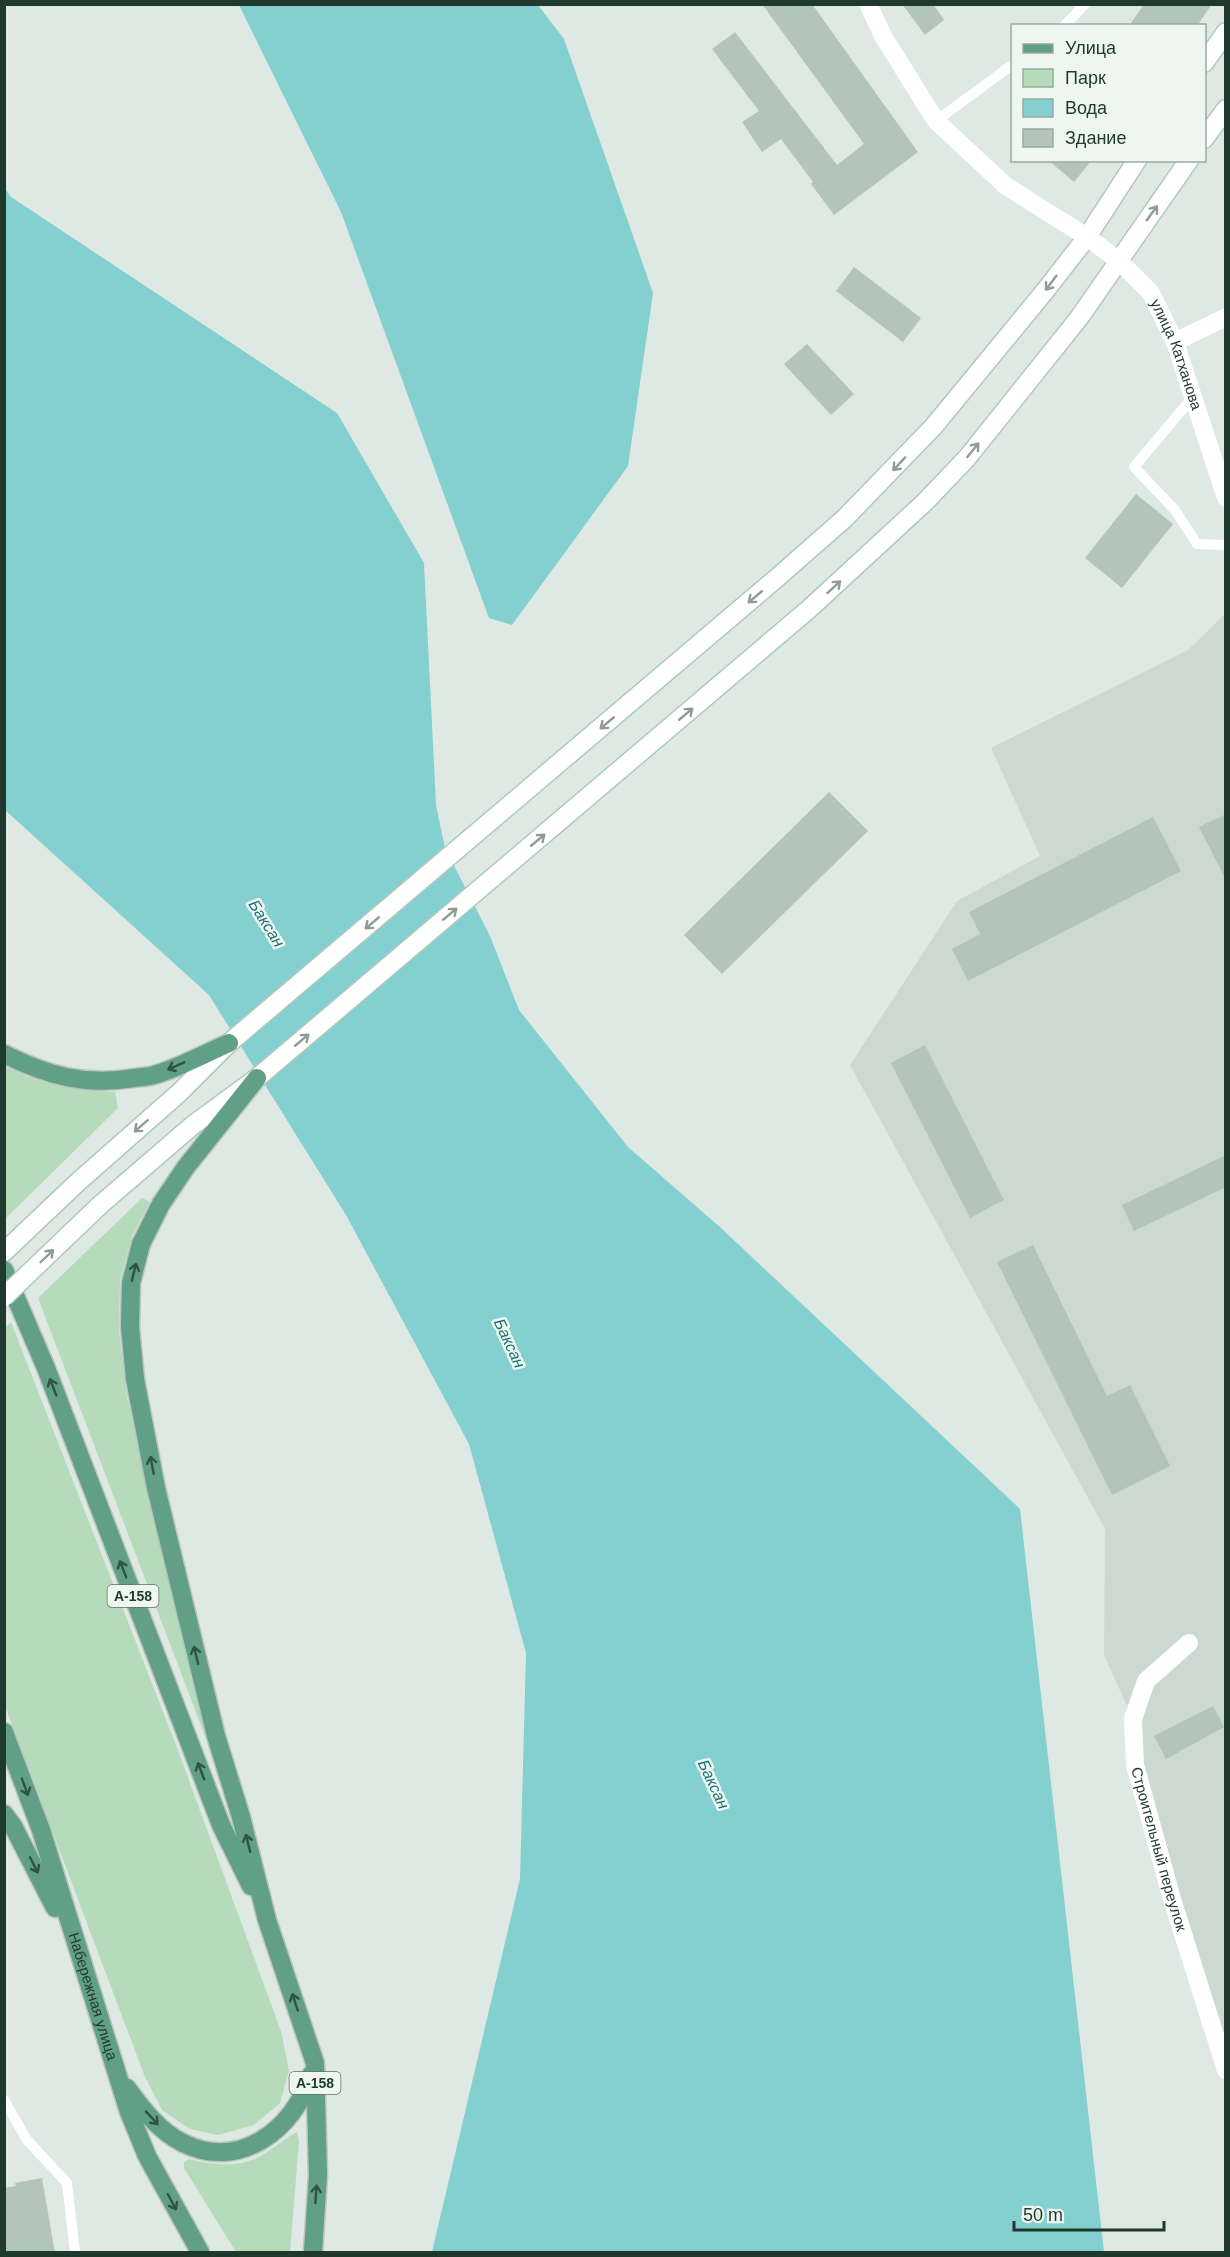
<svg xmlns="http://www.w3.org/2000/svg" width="1230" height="2257" font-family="Helvetica,sans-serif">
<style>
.built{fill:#ccd9d1}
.green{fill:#b6dbbb}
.water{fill:#84cfd0}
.building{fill:#b3c4bb}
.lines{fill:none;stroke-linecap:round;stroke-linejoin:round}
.secondary-casing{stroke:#b1c9bd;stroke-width:21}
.primary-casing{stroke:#bcc4c0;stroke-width:21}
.service{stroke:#fff;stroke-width:10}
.minor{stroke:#fff;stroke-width:18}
.tertiary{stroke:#fff;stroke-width:18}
.secondary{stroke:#fff;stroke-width:18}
.primary{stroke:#619f87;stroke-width:18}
.secondary-bridge-casing{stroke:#b1c9bd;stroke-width:21;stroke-linecap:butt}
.secondary-bridge{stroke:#fff;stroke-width:18}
.oneway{stroke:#8f9c96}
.oneway2{stroke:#305244}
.labels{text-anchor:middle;stroke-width:5;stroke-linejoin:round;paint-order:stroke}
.shield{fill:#eef6f1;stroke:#5d7268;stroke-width:1.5}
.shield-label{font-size:14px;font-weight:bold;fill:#1f392e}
.street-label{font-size:15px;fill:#1f392e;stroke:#eef6f1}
.water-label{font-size:16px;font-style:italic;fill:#1a7174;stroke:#eef6f1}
</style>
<rect width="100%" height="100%" fill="#dde9e2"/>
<path class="built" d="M 1225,614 L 1225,2070 L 1172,1899 L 1133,1719 L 1104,1655 L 1105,1529 L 850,1065 L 957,901 L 1040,856 L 991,748 L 1188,650 Z"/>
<path class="green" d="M 5,1066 C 46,1087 70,1089 115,1092 L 118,1108 L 5,1219 Z
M 142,1198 L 150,1202 L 132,1236 L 120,1281 L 119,1331 L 127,1397 L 200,1705 L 207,1741 L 38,1298 Z
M 11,1322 L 176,1745 L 281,2031 L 289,2071 L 280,2103 L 254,2125 L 218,2135 L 190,2129 L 162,2110 L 145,2077 L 5,1706 L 4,1329 Z
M 297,2132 L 299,2141 L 290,2252 L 236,2252 L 184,2168 L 184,2162 L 189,2159 C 212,2165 235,2168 257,2158 C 271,2151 283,2139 297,2132 Z"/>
<path class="water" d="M 239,5 L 538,5 L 564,39 L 653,293 L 628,466 L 512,625 L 489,618 L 341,212 Z
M 4,187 L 11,197 L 337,413 L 424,563 L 436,805 L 445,848 L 490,936 L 519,1010 L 628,1147 L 721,1228 L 1020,1509 L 1104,2252 L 432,2252 L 520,1879 L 526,1653 L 469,1444 L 346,1215 L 209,995 L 5,810 Z"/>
<path class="building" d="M 762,4 L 812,4 L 918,152 L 834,215 L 811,184 L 813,182 L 781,139 L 762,152 L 742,122 L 759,111 L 712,49 L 735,32 L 837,165 L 864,144 Z
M 902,4 L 933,4 L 944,20 L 925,35 Z
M 1144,4 L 1212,4 L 1197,26 L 1129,26 Z
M 1048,160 L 1092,160 L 1074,182 Z
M 854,267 L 921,318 L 903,342 L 836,291 Z
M 807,344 L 854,394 L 831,415 L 784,364 Z
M 1136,494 L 1173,524 L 1122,588 L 1085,558 Z
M 829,792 L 868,831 L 722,974 L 684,935 Z
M 1226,814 L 1226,880 L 1199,827 Z
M 1153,817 L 1181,871 L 968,981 L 952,949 L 980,934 L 969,912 Z
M 925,1045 L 1004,1200 L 970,1218 L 891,1063 Z
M 1226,1155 L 1226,1187 L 1134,1231 L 1122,1205 Z
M 1033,1245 L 1107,1396 L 1130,1385 L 1170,1466 L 1112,1495 L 997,1262 Z
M 1213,1706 L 1224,1727 L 1166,1759 L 1154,1736 Z
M 42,2178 L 55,2253 L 4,2253 L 4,2188 L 16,2186 L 15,2183 Z"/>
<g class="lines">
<g class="secondary-casing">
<path id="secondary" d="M 1204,63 L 1226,32
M 1204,139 L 1226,109
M 99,1206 L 193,1125 L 257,1078 L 809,609 L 925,502 L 967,458 L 1079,318 L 1189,160
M 4,1252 L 79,1181 L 179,1093 L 229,1043 L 778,577 L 845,518 L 934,426 L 1045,291 L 1087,237 L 1137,160"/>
</g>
<g class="primary-casing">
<g id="primary">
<path d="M 4,1054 C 48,1076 85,1086 134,1078 C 141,1077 150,1077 157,1074 C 181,1067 206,1053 229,1043"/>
<path d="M 257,1078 L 186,1167 L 161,1204 L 141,1244 L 131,1283 L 130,1327 L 135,1379 L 156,1488 L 216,1736 L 241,1817 L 267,1920 L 315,2063 L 318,2175 L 313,2252"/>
<path d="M 4,1270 L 46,1368 L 221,1825 L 251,1886"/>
<path id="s3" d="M 4,1732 L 41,1830 L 129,2112 L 147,2156 L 200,2252"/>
<path d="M 4,1814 L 13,1826 L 55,1908"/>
<path d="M 127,2088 C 142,2109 159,2131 183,2143 C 239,2171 294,2130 311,2075"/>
</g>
</g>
<path class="service" d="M 1064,26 L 1085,4
M 936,121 L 1012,65
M 1193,397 L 1134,467 L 1175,510 L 1197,544 L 1226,545
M 4,2100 L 27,2140 L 67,2183 L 75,2252"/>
<g class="minor">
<path d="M 868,4 L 883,36 L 936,121 L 1006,186 L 1087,237"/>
<path d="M 1175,342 L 1226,317"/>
<path id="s1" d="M 1189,1643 L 1146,1681 L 1133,1719 L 1135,1765 L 1172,1899 L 1226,2070"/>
</g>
<path class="tertiary" id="s2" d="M 1087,237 L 1118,260 L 1151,293 L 1175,342 L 1226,498"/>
<use href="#secondary" class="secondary"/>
<use href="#primary" class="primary"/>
<g class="secondary-bridge-casing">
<path id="secondary-bridge" d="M 4,1297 L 99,1206"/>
</g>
<use href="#secondary-bridge" class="secondary-bridge"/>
</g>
<defs><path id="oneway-shaft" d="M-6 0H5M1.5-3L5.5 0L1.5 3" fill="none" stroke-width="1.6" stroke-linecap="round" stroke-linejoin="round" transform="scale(1.5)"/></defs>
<g class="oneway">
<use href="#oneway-shaft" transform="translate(1152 213) rotate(-54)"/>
<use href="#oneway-shaft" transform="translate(1051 283) rotate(127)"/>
<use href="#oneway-shaft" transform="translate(973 450) rotate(-51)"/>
<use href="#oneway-shaft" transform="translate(899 464) rotate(133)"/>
<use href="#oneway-shaft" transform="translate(834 587) rotate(-42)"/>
<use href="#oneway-shaft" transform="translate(755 597) rotate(140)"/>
<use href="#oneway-shaft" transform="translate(686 714) rotate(-40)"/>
<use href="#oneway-shaft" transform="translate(607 723) rotate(140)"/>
<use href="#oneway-shaft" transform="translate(538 840) rotate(-40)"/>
<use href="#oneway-shaft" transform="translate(450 914) rotate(-40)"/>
<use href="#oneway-shaft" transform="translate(372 923) rotate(140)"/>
<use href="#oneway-shaft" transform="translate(302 1040) rotate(-40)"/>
<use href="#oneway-shaft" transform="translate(141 1126) rotate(139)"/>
<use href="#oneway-shaft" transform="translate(47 1256) rotate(-44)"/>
</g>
<g class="oneway2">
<use href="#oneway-shaft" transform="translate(176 1066) rotate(156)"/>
<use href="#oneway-shaft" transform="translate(134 1272) rotate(-76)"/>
<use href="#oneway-shaft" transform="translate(53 1387) rotate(-111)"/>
<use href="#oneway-shaft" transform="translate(152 1465) rotate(-101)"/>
<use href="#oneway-shaft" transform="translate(123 1569) rotate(-111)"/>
<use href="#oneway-shaft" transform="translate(196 1655) rotate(-104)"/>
<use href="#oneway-shaft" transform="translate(201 1771) rotate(-111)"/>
<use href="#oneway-shaft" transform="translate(25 1787) rotate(70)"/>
<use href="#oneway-shaft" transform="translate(248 1843) rotate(-104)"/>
<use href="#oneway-shaft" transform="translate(34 1865) rotate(63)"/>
<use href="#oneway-shaft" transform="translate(295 2002) rotate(-108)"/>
<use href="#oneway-shaft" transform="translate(152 2118) rotate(47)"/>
<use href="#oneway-shaft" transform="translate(316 2194) rotate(-86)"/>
<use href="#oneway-shaft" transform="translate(172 2202) rotate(62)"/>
</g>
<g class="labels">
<g class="shield">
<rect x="107.5" y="1585" width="51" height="22" rx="4.5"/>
<rect x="289.5" y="2072" width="51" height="22" rx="4.5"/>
</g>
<g class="shield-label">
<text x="133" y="1601">А-158</text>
<text x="315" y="2088">А-158</text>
</g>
<g class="street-label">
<text dy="5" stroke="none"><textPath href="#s2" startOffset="152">улица Катханова</textPath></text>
<text dy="5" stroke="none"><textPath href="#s1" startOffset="231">Строительный переулок</textPath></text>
<text dy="5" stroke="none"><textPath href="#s3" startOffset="279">Набережная улица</textPath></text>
</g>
<g class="water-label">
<text transform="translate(267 923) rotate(58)" y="6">Баксан</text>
<text transform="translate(510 1343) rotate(65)" y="6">Баксан</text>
<text transform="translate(714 1784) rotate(65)" y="6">Баксан</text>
</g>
</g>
<rect width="1230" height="2257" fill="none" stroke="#1f392e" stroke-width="12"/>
<rect x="1011" y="24" width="195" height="138" fill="#eef6f1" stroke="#9baaa3" stroke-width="1.5"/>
<rect x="1023" y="44" width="30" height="9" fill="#619f87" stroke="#9baaa3" stroke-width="1.5"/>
<text x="1065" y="54" font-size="18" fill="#1f392e">Улица</text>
<rect x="1023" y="69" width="30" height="18" fill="#b6dbbb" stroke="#9baaa3" stroke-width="1.5"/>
<text x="1065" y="84" font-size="18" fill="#1f392e">Парк</text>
<rect x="1023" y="99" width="30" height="18" fill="#84cfd0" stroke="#9baaa3" stroke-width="1.5"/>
<text x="1065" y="114" font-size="18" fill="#1f392e">Вода</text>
<rect x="1023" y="129" width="30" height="18" fill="#b3c4bb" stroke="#9baaa3" stroke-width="1.5"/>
<text x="1065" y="144" font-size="18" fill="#1f392e">Здание</text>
<path d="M1014 2221v9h150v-9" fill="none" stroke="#1f392e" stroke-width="3"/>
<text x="1023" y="2221" font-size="18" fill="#1f392e" stroke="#eef6f1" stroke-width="4.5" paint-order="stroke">50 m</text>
</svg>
